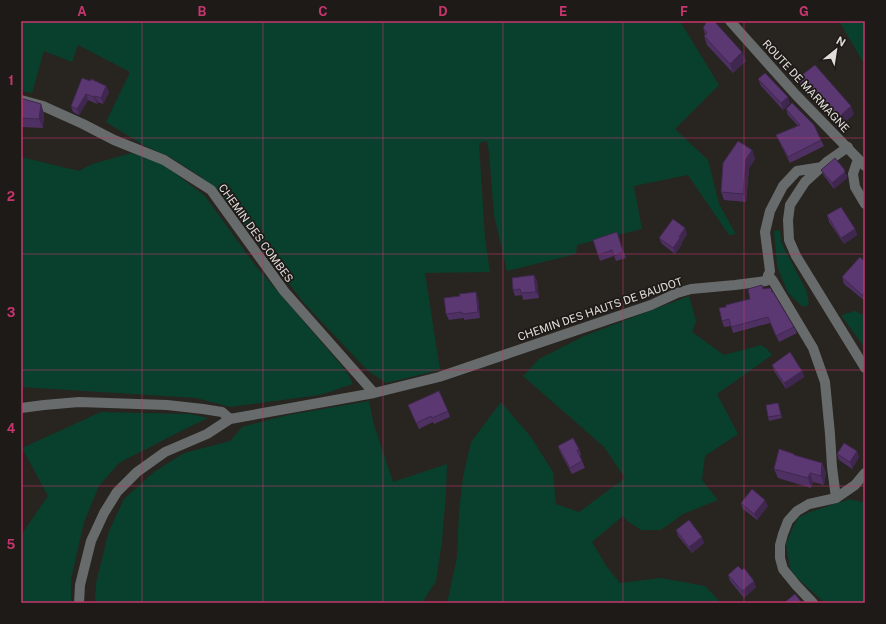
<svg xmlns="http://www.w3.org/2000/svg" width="886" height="624" font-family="'Public Sans',sans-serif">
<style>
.green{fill:#09402d}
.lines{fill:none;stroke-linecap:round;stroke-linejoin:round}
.minor{stroke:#676b6b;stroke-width:10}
.wall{fill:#4f3063}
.shaded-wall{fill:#402750}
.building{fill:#5c3873;stroke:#402750}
.grid{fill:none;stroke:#c6366e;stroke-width:1;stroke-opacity:0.55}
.labels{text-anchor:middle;stroke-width:3.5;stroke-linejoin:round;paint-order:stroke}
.street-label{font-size:11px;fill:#e0dddb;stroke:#1e1a17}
.neatline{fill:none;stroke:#c6366e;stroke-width:1.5}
.grid-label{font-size:13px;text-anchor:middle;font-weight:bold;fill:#c6366e}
</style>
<rect width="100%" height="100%" fill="#282420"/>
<path class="green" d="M 21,21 L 680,21 L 719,85 L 675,129 L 708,160 L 719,204 L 736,234 L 729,235 L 688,175 L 634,186 L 642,229 L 577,245 L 576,254 L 507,271 L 494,215 L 489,152 L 487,141 L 479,143 L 485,238 L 490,272 L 425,273 L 440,370 L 386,383 L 367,370 L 304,303 L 219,192 L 200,176 L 170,157 L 143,145 L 106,122 L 130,72 L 78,45 L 72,62 L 44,51 L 32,93 L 21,91 Z
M 839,21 L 865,21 L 865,65 Z
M 132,153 L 164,165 L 205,196 L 255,265 L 347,372 L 353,384 L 320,395 L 230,407 L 196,398 L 21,387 L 21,157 L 79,171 L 92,164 Z
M 780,230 L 781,242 L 807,292 L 809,305 L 803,307 L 788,293 L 777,266 L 774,231 Z
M 689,296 L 696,321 L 692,332 L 724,355 L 761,345 L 767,349 L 772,355 L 717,394 L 738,434 L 705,456 L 702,480 L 718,500 L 683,514 L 661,530 L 641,530 L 627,521 L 623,516 L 592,542 L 607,567 L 620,583 L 661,578 L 705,586 L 721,603 L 447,603 L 457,557 L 459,512 L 463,477 L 471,442 L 501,402 L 531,437 L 553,472 L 556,504 L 579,512 L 625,478 L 604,447 L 523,376 L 539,359 L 584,336 Z
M 855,311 L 865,316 L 865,348 L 841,315 Z
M 369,401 L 374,425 L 393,482 L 447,464 L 446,492 L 442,542 L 436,581 L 425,598 L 423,603 L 95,603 L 96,583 L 109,531 L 124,499 L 154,472 L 184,453 L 230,441 L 242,427 L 288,415 Z
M 101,412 L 190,414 L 208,418 L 183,430 L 119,463 L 99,486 L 84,522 L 71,579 L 71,603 L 21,603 L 21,535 L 48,496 L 22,448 Z
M 850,499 L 865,503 L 865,603 L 825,603 L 796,577 L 790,568 L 786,544 L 793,527 L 798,518 L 810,512 Z"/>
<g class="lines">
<path class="minor" d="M 730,21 L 796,95 L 865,166
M 21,100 L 43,106 L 83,124 L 114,140 L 164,160 L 211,190 L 284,291 L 374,393
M 848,147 L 828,161 L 805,182 L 790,205 L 788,220 L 789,240 L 796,256 L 865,368
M 858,159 L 853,174 L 855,187 L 865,204
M 768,275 L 773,281 L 813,348 L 825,382 L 830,434 L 832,467 L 836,498
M 21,408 L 44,405 L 79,402 L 167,405 L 203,409 L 222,412 L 230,419
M 79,603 L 80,585 L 91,541 L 104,513 L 117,492 L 137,472 L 165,452 L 207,434 L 230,419 L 374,393 L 439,377 L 651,305 L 677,293 L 691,289 L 735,285 L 766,281 L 770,271 L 765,232 L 770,211 L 783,186 L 797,171 L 822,167
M 813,603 L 796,585 L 783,569 L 780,558 L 780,545 L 783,534 L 788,521 L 797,511 L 809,504 L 836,498 L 855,485 L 865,473"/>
</g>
<path class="wall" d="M 703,28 L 742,52 L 746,61 L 733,73 L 707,45 L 704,36 L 705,34 Z
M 798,78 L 854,114 L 841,126 L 815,99 L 813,100 L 801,87 Z
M 758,79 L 790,103 L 783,110 L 761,86 Z
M 90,81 L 106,86 L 109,92 L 103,104 L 98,102 L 97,104 L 88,100 L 79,115 L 73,112 L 71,106 Z
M 21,99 L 41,104 L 44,114 L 43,128 L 21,127 Z
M 786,109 L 821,140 L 824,146 L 790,163 L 776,135 L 798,126 L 788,115 Z
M 752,150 L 755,159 L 749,168 L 746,202 L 724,200 L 721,192 Z
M 821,170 L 847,175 L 847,178 L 834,189 L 824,176 Z
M 827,215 L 855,229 L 857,235 L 844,244 L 829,222 Z
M 687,234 L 682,242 L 682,244 L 675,254 L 662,244 L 659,238 Z
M 619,238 L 626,258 L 616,261 L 614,256 L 600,261 L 593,240 Z
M 860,257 L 865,301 L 844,284 L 842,277 Z
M 534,275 L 537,281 L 539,298 L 523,300 L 522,295 L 515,296 L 513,290 Z
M 763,289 L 772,292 L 794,327 L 797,333 L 779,342 L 770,323 L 733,333 L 731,326 L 724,327 L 722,321 L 726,307 L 750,299 Z
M 478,298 L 480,318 L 464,320 L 464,318 L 449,320 L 446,314 Z
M 772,365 L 802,371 L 804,377 L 786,389 L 774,371 Z
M 778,403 L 782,418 L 769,421 L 768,417 Z
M 408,405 L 448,411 L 450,417 L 434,424 L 433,422 L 419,429 Z
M 558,446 L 579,449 L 581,455 L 580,456 L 585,468 L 572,474 L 560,452 Z
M 857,451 L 859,457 L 852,469 L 839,460 L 837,454 Z
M 795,455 L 822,463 L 826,473 L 824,485 L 813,482 L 811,488 L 778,478 L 774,469 Z
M 741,503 L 768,506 L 757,520 L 743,509 Z
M 676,530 L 704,543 L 692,553 L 678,536 Z
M 742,570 L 756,587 L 744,598 L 730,581 L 728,575 Z"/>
<path class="shaded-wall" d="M 742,52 L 746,61 L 733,73 L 730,64 Z
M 106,86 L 109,92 L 103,104 L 101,98 Z
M 86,94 L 88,100 L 79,115 L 77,109 Z
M 95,96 L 98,102 L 97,104 L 94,97 Z
M 788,97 L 790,103 L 783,110 L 781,103 Z
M 41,104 L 44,114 L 43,128 L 39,119 Z
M 851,106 L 854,114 L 841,126 L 838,118 Z
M 752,150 L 755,159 L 749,168 L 746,202 L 743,194 L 746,159 Z
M 844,169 L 847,178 L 834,189 L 832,183 Z
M 685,228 L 687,234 L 682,242 L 682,244 L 675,254 L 673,248 L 679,237 Z
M 855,229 L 857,235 L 844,244 L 841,238 Z
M 534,275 L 537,281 L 539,298 L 536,292 Z
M 476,292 L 478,298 L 480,318 L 478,312 Z
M 865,292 L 865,301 L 862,295 Z
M 802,371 L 804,377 L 786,389 L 784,383 Z
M 857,451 L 859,457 L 852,469 L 850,462 Z
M 822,463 L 826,473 L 824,485 L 821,476 Z
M 810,473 L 813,482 L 811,488 L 808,478 Z
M 765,500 L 768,506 L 757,520 L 754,514 Z
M 702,537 L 704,543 L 692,553 L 689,547 Z
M 754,581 L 756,587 L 744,598 L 742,591 Z"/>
<path class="building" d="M 707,21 L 714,21 L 742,52 L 730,64 L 704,36 L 707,33 L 703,28 Z
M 815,65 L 851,106 L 838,118 L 812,90 L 810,91 L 798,78 Z
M 765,73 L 788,97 L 781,103 L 758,79 Z
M 82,78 L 90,81 L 91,79 L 106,86 L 101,98 L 95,96 L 94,97 L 86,94 L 77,109 L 71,106 Z
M 21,99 L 24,99 L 41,104 L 39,119 L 21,118 Z
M 792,103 L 814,125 L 821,140 L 788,157 L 776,135 L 800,125 L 786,109 Z
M 738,141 L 752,150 L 746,159 L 743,194 L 721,192 L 723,163 Z
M 835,158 L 844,169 L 845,172 L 832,183 L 821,170 Z
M 841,207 L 855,229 L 841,238 L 827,215 Z
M 673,219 L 685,228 L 679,237 L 680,238 L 673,248 L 659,238 Z
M 617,232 L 623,252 L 614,256 L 612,250 L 598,255 L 593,240 Z
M 860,257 L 865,262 L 865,292 L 862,295 L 842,277 Z
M 534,275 L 536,292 L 521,293 L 520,289 L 513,290 L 512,278 Z
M 762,285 L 763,289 L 771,288 L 772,292 L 773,292 L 794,327 L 776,336 L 768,317 L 731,327 L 729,319 L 722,321 L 719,308 L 726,307 L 726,305 L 750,299 L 748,289 Z
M 476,292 L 478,312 L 462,314 L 462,312 L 446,314 L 444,298 L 460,296 L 459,294 Z
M 790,352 L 802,371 L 784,383 L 772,365 Z
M 439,391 L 448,411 L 432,418 L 431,416 L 416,423 L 408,405 Z
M 778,403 L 781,415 L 768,417 L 766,405 Z
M 573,438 L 579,449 L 577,450 L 582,461 L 570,468 L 558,446 Z
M 844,443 L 857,451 L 850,462 L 837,454 Z
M 779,449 L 794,454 L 794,455 L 822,463 L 821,476 L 810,473 L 808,478 L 774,469 Z
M 752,489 L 765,500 L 754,514 L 741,503 Z
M 689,520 L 702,537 L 689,547 L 676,530 Z
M 738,566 L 742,570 L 744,568 L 754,581 L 742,591 L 728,575 Z
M 795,594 L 802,603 L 786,603 L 785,602 Z"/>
<path class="grid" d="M 142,21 L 142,603M 263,21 L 263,603M 383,21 L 383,603M 503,21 L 503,603M 623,21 L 623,603M 744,21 L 744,603M 21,138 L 865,138M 21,254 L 865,254M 21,370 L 865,370M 21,486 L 865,486"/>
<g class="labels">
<g class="street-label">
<text transform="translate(806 86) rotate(47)" y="4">ROUTE DE MARMAGNE</text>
<text transform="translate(256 233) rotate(54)" y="4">CHEMIN DES COMBES</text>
<text transform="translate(600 309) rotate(-19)" y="4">CHEMIN DES HAUTS DE BAUDOT</text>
</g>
</g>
<rect width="886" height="624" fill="none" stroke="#1e1a17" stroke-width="44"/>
<g transform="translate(836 50) rotate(30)" stroke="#1e1a17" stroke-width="3" paint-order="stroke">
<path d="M0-3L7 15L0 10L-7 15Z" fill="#e0dddb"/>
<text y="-6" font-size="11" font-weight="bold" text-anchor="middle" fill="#e0dddb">N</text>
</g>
<rect x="22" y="22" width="842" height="580" class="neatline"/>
<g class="grid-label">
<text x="82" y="16">A</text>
<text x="202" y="16">B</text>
<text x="323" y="16">C</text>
<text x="443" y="16">D</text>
<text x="563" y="16">E</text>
<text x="684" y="16">F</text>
<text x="804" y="16">G</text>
<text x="11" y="85">1</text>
<text x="11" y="201">2</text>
<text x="11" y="317">3</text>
<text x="11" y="433">4</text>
<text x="11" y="549">5</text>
</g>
</svg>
